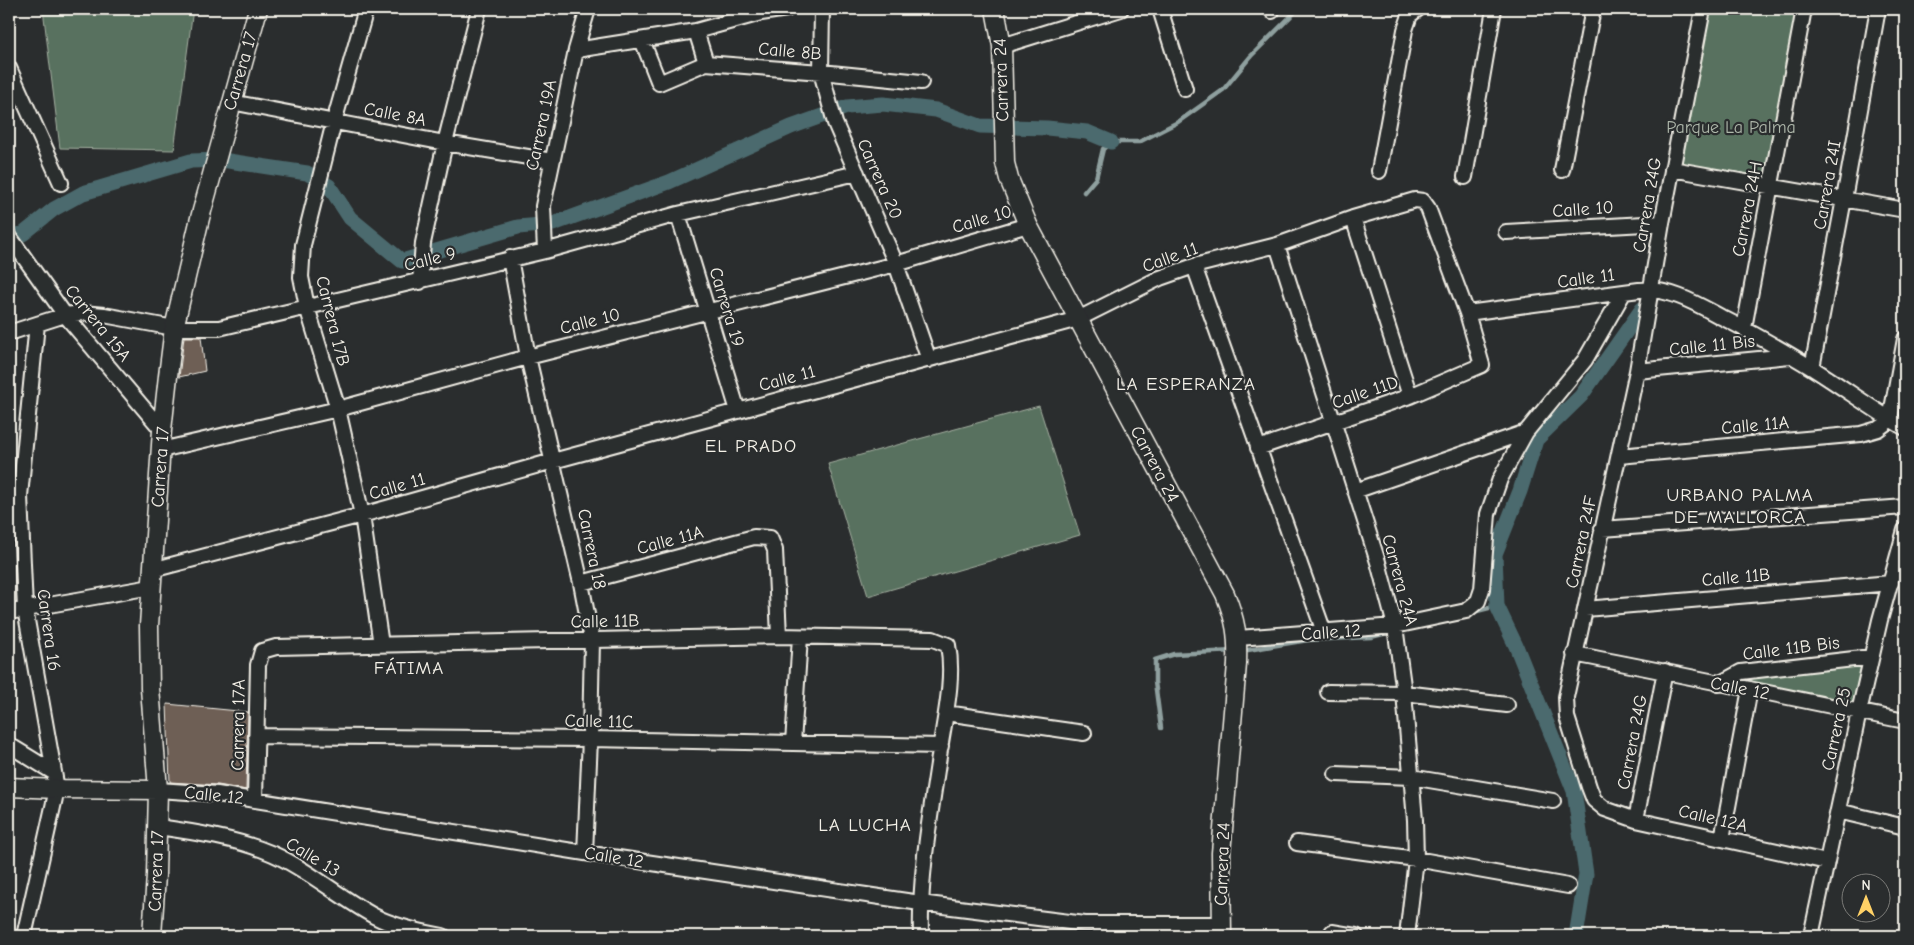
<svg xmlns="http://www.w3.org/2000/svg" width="1914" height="945" font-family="'Comic Neue',sans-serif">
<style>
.green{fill:#58715e;stroke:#a6b1a3}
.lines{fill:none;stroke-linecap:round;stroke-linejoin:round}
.stream{stroke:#8fa09f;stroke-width:4.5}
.canal{stroke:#4c6a6e;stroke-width:15}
.building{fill:#6e5e55;stroke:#f4f1e8}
.minor-casing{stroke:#f4f1e8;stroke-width:18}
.tertiary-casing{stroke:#f4f1e8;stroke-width:21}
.minor{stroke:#2a2d2e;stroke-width:14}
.tertiary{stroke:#2a2d2e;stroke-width:18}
.labels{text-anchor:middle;stroke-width:4.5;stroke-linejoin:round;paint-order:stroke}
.street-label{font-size:18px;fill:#f4f1e8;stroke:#2a2d2e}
.park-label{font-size:18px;fill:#aeb7aa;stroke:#2a2d2e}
.neighbourhood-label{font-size:19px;letter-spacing:1px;fill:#f4f1e8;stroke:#2a2d2e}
</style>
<rect width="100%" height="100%" fill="#2a2d2e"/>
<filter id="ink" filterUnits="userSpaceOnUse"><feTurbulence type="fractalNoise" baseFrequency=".02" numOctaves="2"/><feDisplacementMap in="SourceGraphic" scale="10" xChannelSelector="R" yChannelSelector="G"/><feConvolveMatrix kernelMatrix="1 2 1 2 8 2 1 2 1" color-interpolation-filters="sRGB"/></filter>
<g filter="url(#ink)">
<path class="green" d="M 43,9 L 193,9 L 174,150 L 60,148 Z
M 1703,9 L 1804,9 L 1771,187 L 1672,169 Z
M 1039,406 L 1080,535 L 868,596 L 828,464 Z
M 1871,657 L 1859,712 L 1719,684 L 1741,672 Z"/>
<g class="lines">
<path class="stream" d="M 1084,192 L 1096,178 L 1103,149 L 1111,142 L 1139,142 L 1178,122 L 1223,90 L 1251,56 L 1298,9
M 1473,612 L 1497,606
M 1242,651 L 1308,640 L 1371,637 L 1387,633
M 1161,728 L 1155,682 L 1155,660 L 1174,654 L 1234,651"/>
<path class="canal" d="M 9,236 L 23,234 L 54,209 L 83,193 L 191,161 L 222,160 L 307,173 L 329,186 L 350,218 L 402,261 L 518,227 L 553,224 L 669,182 L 791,127 L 847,107 L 883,104 L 936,110 L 980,126 L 1047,128 L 1087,132 L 1111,142
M 1576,936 L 1586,874 L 1574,791 L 1516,646 L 1497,606 L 1495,554 L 1520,491 L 1536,440 L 1581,396 L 1642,309"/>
</g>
<path class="building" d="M 184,337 L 201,337 L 205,371 L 179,377 Z
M 167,704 L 248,712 L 246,790 L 218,785 L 170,782 Z"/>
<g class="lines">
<g class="minor-casing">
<path id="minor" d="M 366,9 L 334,122 L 303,245 L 301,277 L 307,307 L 338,409 L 362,515 L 381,645
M 822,9 L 821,72 L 835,123 L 896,264 L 929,360
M 1160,9 L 1185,89
M 1271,9 L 1272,11
M 1703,9 L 1662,223 L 1637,371 L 1566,697 L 1567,717 L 1589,787 L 1594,800 L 1605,809 L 1636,820 L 1827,862
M 696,31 L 706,63
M 642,40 L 659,83 L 706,63 L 821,72 L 921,82
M 1002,46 L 1121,9
M 576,50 L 696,31 L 761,13 L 787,9
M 9,68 L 61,183
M 231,102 L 445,143 L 552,161
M 1672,169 L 1905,210
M 1562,170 L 1593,9
M 1379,171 L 1405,30 L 1410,15 L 1418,9
M 1465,177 L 1494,9
M 678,214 L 738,411
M 1353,218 L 1410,396
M 1506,232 L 1662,223
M 9,236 L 65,315 L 162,430
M 1277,245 L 1378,562 L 1395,626 L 1404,693 L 1415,820 L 1416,859 L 1407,936
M 545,251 L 543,206 L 576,50 L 588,9
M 510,258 L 528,357 L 581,583 L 592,640 L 590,739 L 585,853
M 1194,266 L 1324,632
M 420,282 L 423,243 L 445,143 L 479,9
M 1467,313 L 1639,290 C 1670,288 1695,303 1721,317 C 1752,332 1782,350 1812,368 C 1843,387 1873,410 1905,428
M 1744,328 L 1804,9
M 9,333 L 65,315 L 83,313 L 104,315 L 174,328 L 219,328 L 545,251 L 678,214 L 857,173
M 1812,368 L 1844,199 L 1878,9
M 1637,371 L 1790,356
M 161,450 L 338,409 L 528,357 L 896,264 L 1028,225
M 1619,456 L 1861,434 L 1878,429 L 1890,420 L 1905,339
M 1355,491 L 1526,432
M 1602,529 L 1905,507
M 152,570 L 362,515 L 553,461 L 1078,319 L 1160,278 L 1194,266 L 1277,245 L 1353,218 L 1415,200 L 1423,201 L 1428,208 L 1467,313 L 1482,365 L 1410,396 L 1258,448
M 581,583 L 754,537 L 770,538 L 775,550 L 779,636
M 1585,609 L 1891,583
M 9,612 L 151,587
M 1238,638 L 1395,626 L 1466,611 L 1478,601 L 1482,589 L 1488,514 L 1500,479 L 1526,432 L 1585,360 L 1624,292
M 1574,654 C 1685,675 1795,699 1905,721
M 1719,684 L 1741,672 L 1871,657
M 1328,692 L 1404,693 L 1507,705
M 946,713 L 1084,733
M 256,736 L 590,739 L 941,746
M 793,743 L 800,637
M 9,745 L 53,772
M 1336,774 L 1411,777 L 1553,801
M 158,790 L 217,794 L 585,853 L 920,903 L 1085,924 L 1220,924
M 255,800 L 258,665 L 262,651 L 276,647 L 779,636 L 933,639 L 948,645 C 954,676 946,712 941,743 C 932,807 919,872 921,936
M 1838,811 L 1905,827
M 1636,820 L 1665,671
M 158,827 C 194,832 239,839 273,854 C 309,870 339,897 374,916 C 395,927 420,932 443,936
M 1722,839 L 1750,689
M 1297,843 L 1416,859 L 1568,886
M 1332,932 L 1356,936
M 24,936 L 57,789 L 25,609 L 20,496 L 37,324
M 1811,936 L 1859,712 L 1880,620 L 1905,530"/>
</g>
<g class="tertiary-casing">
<path id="tertiary" d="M 995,9 L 1002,46 L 1005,163 L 1009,179 L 1028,225 L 1225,594 C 1236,621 1238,635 1237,664 L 1221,853 L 1222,936
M 9,787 L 57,789 L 158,790
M 152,936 L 156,875 L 158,790 L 150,688 L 149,626 L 162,430 L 168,376 L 174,328 L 200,218 L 258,9"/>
</g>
<use href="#minor" class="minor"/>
<use href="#tertiary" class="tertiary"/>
</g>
</g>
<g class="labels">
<g class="street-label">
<text transform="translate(790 51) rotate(5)" y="6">Calle 8B</text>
<text transform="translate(240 71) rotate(-74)" y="6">Carrera 17</text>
<text transform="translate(1001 80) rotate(-92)" y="6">Carrera 24</text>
<text transform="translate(395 114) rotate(11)" y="6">Calle 8A</text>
<text transform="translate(541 125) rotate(-78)" y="6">Carrera 19A</text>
<text transform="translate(880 179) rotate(66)" y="6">Carrera 20</text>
<text transform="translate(1827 185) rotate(-80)" y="6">Carrera 24I</text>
<text transform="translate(1647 205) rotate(-80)" y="6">Carrera 24G</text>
<text transform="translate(1583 209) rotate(-4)" y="6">Calle 10</text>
<text transform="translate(1747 209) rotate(-79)" y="6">Carrera 24H</text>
<text transform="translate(982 219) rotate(-16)" y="6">Calle 10</text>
<text transform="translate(1170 257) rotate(-20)" y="6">Calle 11</text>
<text transform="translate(430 259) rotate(-14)" y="6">Calle 9</text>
<text transform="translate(1586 278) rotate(-8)" y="6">Calle 11</text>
<text transform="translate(727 307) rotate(73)" y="6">Carrera 19</text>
<text transform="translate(333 321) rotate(76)" y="6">Carrera 17B</text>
<text transform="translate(590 321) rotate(-14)" y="6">Calle 10</text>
<text transform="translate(98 323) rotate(51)" y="6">Carrera 15A</text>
<text transform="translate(1712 345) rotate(-6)" y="6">Calle 11 Bis</text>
<text transform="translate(787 378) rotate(-15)" y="6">Calle 11</text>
<text transform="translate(1365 392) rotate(-19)" y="6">Calle 11D</text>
<text transform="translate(1755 425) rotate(-5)" y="6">Calle 11A</text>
<text transform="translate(1155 464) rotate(62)" y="6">Carrera 24</text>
<text transform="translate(160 467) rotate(-86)" y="6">Carrera 17</text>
<text transform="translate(397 486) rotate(-16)" y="6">Calle 11</text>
<text transform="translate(670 540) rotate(-15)" y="6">Calle 11A</text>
<text transform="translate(1581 542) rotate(-78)" y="6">Carrera 24F</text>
<text transform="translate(592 549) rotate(78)" y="6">Carrera 18</text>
<text transform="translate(1736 577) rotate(-5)" y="6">Calle 11B</text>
<text transform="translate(1400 580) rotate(75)" y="6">Carrera 24A</text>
<text transform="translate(605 621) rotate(-1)" y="6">Calle 11B</text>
<text transform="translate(49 630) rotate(82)" y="6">Carrera 16</text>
<text transform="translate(1331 632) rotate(-4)" y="6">Calle 12</text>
<text transform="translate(1791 648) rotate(-7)" y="6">Calle 11B Bis</text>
<text transform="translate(1740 688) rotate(11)" y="6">Calle 12</text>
<text transform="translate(599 721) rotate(1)" y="6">Calle 11C</text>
<text transform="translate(238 725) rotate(-89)" y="6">Carrera 17A</text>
<text transform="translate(1836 729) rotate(-78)" y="6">Carrera 25</text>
<text transform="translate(1632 742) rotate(-79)" y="6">Carrera 24G</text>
<text transform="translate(214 795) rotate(6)" y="6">Calle 12</text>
<text transform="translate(1713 818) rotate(13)" y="6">Calle 12A</text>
<text transform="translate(313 857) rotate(31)" y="6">Calle 13</text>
<text transform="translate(614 857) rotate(9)" y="6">Calle 12</text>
<text transform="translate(1222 864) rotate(-88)" y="6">Carrera 24</text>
<text transform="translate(156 871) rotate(-88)" y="6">Carrera 17</text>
</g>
<g class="park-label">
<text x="1731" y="133">Parque La Palma</text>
</g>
<g class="neighbourhood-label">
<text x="1186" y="390">LA ESPERANZA</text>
<text x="751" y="452">EL PRADO</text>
<text x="1740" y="501">URBANO PALMA<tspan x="1740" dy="22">DE MALLORCA</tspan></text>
<text x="409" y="674">FÁTIMA</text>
<text x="865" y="831">LA LUCHA</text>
</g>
</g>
<rect width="1914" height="945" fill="none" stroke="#2a2d2e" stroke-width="30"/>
<rect x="15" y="15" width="1884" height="915" fill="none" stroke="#f4f1e8" stroke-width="2" filter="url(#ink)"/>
<g transform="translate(1866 898)"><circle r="24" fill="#2a2d2e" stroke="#7b7b78"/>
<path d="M0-4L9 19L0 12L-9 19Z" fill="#ffd166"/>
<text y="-8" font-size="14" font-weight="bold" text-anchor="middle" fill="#f4f1e8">N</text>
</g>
</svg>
